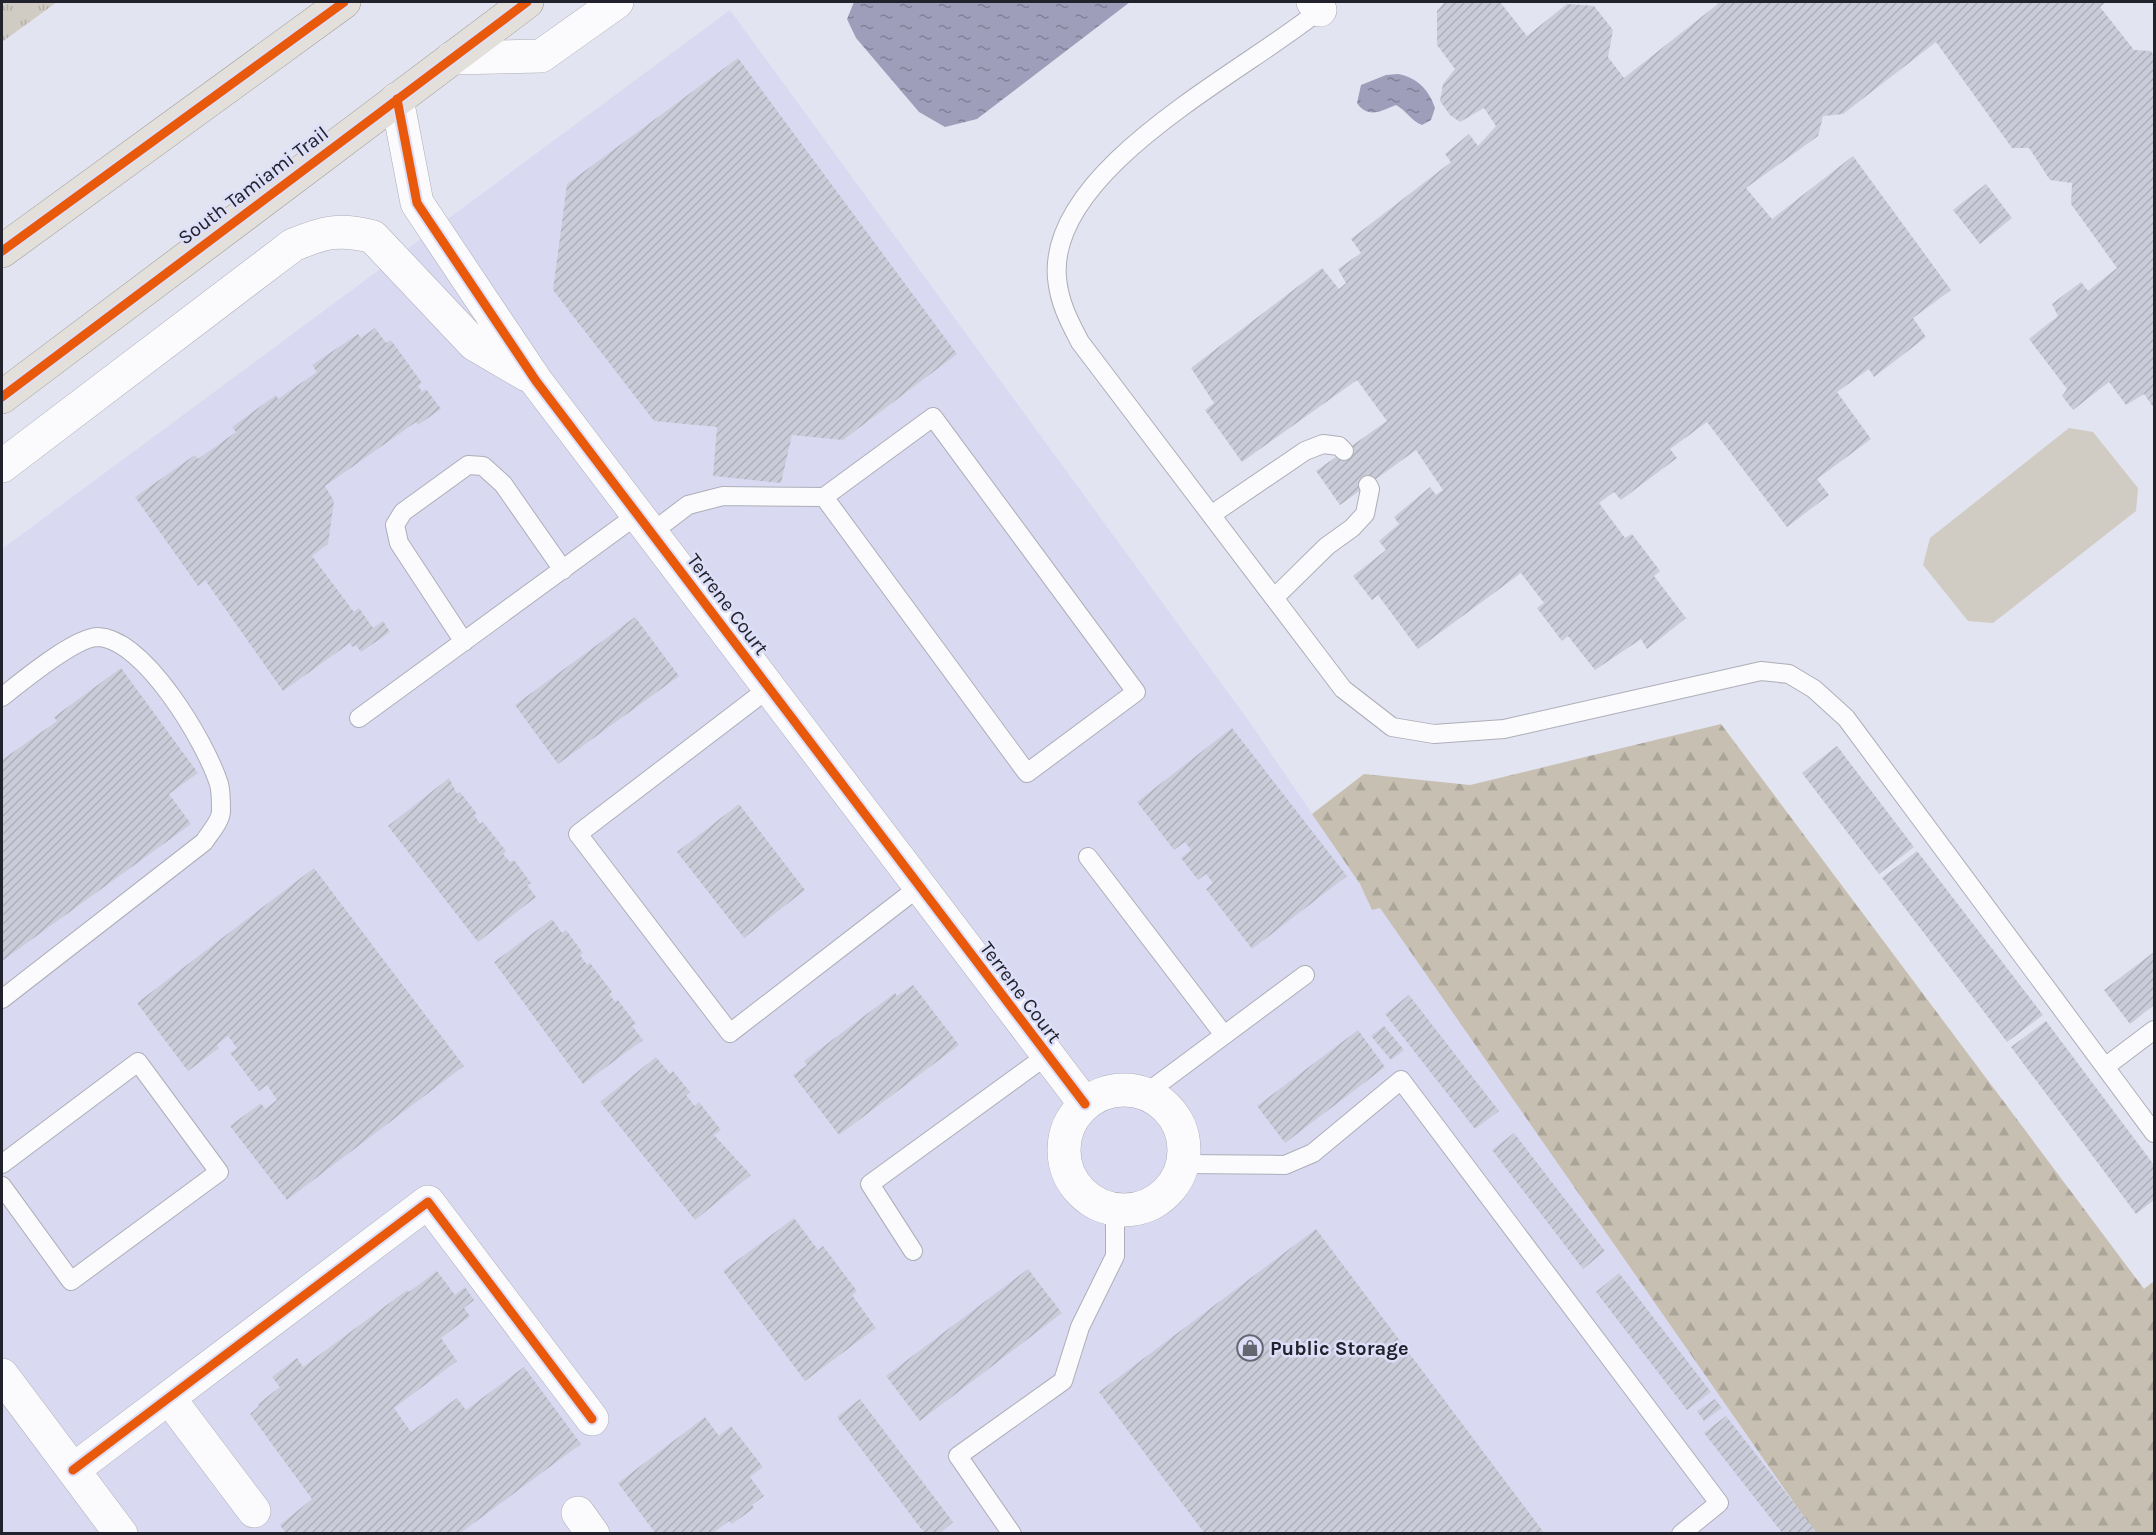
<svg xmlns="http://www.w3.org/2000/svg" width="2156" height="1535" font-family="Karla,sans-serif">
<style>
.built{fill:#d9daf2}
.grass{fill:url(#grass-tufts)}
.forest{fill:url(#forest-firs)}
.pitch{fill:#d0cbc3}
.water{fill:url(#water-ripples)}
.building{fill:url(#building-hatch)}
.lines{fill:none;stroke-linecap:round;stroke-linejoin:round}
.lane-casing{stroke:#adaeb8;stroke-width:20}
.street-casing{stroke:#adaeb8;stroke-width:34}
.primary-casing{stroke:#9e9a94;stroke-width:34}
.lane{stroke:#fbfbfd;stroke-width:18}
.street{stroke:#fbfbfd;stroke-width:33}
.primary{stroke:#e3e0db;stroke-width:33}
.cycleway-casing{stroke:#dddef7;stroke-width:13}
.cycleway{stroke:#e8590c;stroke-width:9}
.labels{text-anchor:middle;stroke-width:5;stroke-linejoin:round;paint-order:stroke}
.street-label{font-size:20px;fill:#22222c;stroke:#dddef7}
.poi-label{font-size:20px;font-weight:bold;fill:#22222c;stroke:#dddef7;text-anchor:start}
</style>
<defs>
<pattern id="grass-tufts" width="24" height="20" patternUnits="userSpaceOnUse" patternTransform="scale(1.5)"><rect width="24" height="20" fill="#d0cbc3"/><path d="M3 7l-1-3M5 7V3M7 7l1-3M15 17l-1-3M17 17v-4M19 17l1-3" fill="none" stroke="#b2aea8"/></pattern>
<pattern id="forest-firs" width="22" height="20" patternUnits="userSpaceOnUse" patternTransform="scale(1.5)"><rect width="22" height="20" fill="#c7c0b2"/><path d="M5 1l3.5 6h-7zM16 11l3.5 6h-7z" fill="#aba599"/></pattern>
<pattern id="water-ripples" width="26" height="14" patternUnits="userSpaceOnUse" patternTransform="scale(1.5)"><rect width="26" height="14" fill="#9e9eba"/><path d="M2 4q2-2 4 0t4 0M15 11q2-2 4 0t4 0" fill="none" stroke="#808097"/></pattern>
<pattern id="building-hatch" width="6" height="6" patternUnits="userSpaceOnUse" patternTransform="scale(1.5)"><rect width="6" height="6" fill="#cbccd9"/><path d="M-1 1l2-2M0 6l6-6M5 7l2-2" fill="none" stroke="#aeafba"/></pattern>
</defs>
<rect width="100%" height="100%" fill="#e3e4f1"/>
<path class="built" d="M 730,10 L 1251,724 L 1360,884 L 1372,909 L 1380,907 L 1815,1533 L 2,1534 L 2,549 Z"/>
<path class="grass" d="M 2,2 L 57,2 L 2,42 Z"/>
<path class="forest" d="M 1721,724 L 2144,1289 L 2154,1281 L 2154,1533 L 1815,1533 L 1380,908 L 1372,910 L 1360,884 L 1312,814 L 1364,774 L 1470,785 Z"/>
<path class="pitch" d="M 2069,428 L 2093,432 L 2138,488 L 2136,511 L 1993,623 L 1968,621 L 1923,565 L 1930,538 Z"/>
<path class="water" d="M 854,2 L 1130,2 L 977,119 L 945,127 L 919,112 L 856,38 L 847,19 Z
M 1398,74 C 1418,78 1429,90 1435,108 L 1431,120 L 1422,125 C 1411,121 1407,111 1396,105 C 1381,111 1368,119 1357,103 L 1361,85 L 1386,75 Z"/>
<path class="building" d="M 1445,2 L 1500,2 L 1527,36 L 1567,4 L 1594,6 L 1613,30 L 1608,57 L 1624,78 L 1718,4 L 1716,2 L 2106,2 L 2100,7 L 2134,50 L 2151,51 L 2154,56 L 2154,408 L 2144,394 L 2126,405 L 2109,382 L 2073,410 L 2062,396 L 2067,389 L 2029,339 L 2058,316 L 2052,304 L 2081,282 L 2088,291 L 2117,268 L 2071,204 L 2072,183 L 2050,180 L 2029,148 L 2012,148 L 1936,42 L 1843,114 L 1823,116 L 1818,136 L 1746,188 L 1772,219 L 1853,156 L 1951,290 L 1913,318 L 1926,337 L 1874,377 L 1869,369 L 1837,392 L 1871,439 L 1817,479 L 1829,495 L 1787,527 L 1707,422 L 1670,449 L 1677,458 L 1621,500 L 1614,492 L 1599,503 L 1625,538 L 1632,534 L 1660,571 L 1654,576 L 1686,618 L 1647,649 L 1641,639 L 1595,670 L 1568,636 L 1562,641 L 1537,608 L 1544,603 L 1521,573 L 1418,649 L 1378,595 L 1372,600 L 1353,576 L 1386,550 L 1379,541 L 1399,524 L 1394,517 L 1430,487 L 1436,495 L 1443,490 L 1416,450 L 1340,505 L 1316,471 L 1387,421 L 1357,380 L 1242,462 L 1205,410 L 1214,403 L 1191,368 L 1322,268 L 1339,289 L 1346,283 L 1338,269 L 1361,253 L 1351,239 L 1451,162 L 1445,154 L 1469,134 L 1478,146 L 1496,126 L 1484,108 L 1460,122 L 1450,115 L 1440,101 L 1443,84 L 1455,69 L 1437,45 L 1437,11 Z
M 738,58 L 957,354 L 843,440 L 792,435 L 781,483 L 713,476 L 717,427 L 654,421 L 553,290 L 567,184 Z
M 1986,184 L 2012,218 L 1980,244 L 1953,210 Z
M 375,328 L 386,343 L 391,340 L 422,383 L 418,386 L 422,392 L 426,389 L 441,409 L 418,425 L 416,422 L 325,486 L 334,501 L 328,544 L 312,556 L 354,612 L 359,608 L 373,628 L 383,621 L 390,632 L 361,652 L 356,645 L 352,647 L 350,643 L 283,691 L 205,580 L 198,586 L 135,497 L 195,455 L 198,459 L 236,432 L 232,427 L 276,395 L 278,399 L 317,372 L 312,365 L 358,334 L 361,338 Z
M 635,617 L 679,676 L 558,764 L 515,705 Z
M 121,668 L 198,773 L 169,794 L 191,824 L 2,961 L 2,760 L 57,721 L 54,717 Z
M 1232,728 L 1347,876 L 1252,949 L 1206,889 L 1213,883 L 1206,874 L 1198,880 L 1181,858 L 1191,850 L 1185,842 L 1174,850 L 1137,802 Z
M 1837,746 L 1914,847 L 1879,874 L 1802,773 Z
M 449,778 L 457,794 L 460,792 L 477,814 L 474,815 L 480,824 L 483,822 L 506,851 L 503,854 L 510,862 L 514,860 L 531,883 L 527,885 L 536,897 L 478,942 L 388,826 Z
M 739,804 L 805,890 L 744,938 L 677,852 Z
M 1917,851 L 2043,1015 L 2007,1042 L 1882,878 Z
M 314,868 L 464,1066 L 287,1200 L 230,1126 L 261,1103 L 265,1109 L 277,1100 L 267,1085 L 259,1091 L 230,1053 L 237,1048 L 228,1036 L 217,1045 L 219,1048 L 188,1071 L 137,1003 Z
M 552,919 L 562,933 L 566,930 L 583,953 L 580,955 L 587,965 L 590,963 L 612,992 L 609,994 L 615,1002 L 618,1000 L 636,1024 L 632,1026 L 643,1040 L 583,1084 L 494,962 Z
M 2154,952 L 2154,1005 L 2130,1024 L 2104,990 Z
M 913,985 L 959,1045 L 839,1135 L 793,1075 L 807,1065 L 804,1061 L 895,993 L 897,996 Z
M 1409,995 L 1499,1111 L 1475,1129 L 1385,1014 Z
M 2046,1021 L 2154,1165 L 2154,1200 L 2136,1214 L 2011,1047 Z
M 1384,1026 L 1404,1050 L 1391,1060 L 1371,1036 Z
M 1358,1030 L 1385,1067 L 1285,1143 L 1257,1106 Z
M 656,1057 L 670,1074 L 673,1071 L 690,1092 L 686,1095 L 695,1106 L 699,1102 L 721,1130 L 714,1135 L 751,1175 L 695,1220 L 600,1102 Z
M 1514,1133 L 1605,1251 L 1583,1269 L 1492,1150 Z
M 794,1218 L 818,1250 L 823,1246 L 857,1291 L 852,1295 L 876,1328 L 805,1381 L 723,1271 Z
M 1316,1229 L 1545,1534 L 1205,1534 L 1099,1392 Z
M 1028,1269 L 1062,1313 L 920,1421 L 886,1376 Z
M 437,1271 L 455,1295 L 465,1287 L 474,1300 L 464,1308 L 470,1316 L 441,1338 L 457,1361 L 394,1408 L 411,1432 L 457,1398 L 466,1410 L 524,1367 L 581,1444 L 459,1534 L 286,1534 L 280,1525 L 312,1499 L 250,1414 L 259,1406 L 258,1404 L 280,1387 L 272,1377 L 297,1358 L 303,1367 L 407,1290 L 409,1292 Z
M 1619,1273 L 1711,1392 L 1687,1410 L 1596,1292 Z
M 860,1399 L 953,1522 L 939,1534 L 925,1534 L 837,1417 Z
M 1715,1399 L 1722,1408 L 1704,1421 L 1697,1411 Z
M 1726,1416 L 1818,1534 L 1783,1534 L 1704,1433 Z
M 705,1417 L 719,1436 L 731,1426 L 763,1467 L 750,1477 L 764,1496 L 752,1505 L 754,1508 L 732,1524 L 729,1521 L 712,1534 L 656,1534 L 618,1483 Z"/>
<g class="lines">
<g class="lane-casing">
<path id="lane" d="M 1326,5 C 1253,68 1047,166 1057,278 C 1059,302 1069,321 1080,342 L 1343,689 L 1392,727 L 1434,734 L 1504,729 L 1761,671 L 1789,674 L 1814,689 L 1846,718 L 2154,1133
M 933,417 L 1136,692 L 1027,773 L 824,497 Z
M 1211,515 L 1305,451 L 1323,444 L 1339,446 L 1344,451
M 651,533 L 688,505 L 723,496 L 824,497
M 1274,598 L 1327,546 L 1352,528 L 1365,514 L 1370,489 L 1368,485
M 464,642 L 399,543 L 395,525 L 403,512 L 468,465 L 483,466 L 503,484 L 563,570
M 769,688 L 578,834 L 730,1033 L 919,887
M 2,697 C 21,682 75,637 98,637 C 145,639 206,743 219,784 C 221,791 221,803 221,811 C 221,821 209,834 204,842 L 2,999
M 359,718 L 637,515
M 1088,857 L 1224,1035
M 2105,1067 L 2154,1030
M 1145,1094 L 1305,975
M 2,1164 L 138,1062 L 219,1172 L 71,1281 L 2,1186
M 1183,1164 L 1285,1165 L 1313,1153 L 1401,1080 L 1719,1503 L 1681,1534
M 913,1251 L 870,1184 L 1046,1056
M 1012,1534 L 958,1456 L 1063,1381 L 1080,1327 L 1115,1256 L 1115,1210"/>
</g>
<g class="street-casing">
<path id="street" d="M 1313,2 L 1320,10
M 452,58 L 541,56 L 617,2
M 397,99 L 417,203 L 536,381 L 1085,1104
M 2,466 L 293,245 C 324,232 340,228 373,237 L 474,344 L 527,375
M1064 1150a60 60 0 1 1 120 0a60 60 0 1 1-120 0Z
M 2,1375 L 121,1534
M 169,1398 L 254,1511
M 73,1470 L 428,1202 L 592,1419
M 578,1513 L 593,1534"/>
</g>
<g class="primary-casing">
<path id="primary" d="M 2,251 L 344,2
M 2,397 L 527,2"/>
</g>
<use href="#lane" class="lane"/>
<use href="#street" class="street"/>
<use href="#primary" class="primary"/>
<g class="cycleway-casing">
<path id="cycleway" d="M 397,99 L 417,203 L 536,381 L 1085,1104
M 2,251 L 344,2
M 2,397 L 527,2
M 73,1470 L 428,1202 L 592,1419"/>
</g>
<use href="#cycleway" class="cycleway"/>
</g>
<defs>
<g id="shop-ring" transform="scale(1.35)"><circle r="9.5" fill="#dddef7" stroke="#666671" stroke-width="1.5"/><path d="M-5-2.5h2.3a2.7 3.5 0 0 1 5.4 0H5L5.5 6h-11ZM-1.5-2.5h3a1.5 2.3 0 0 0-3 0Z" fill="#666671"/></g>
</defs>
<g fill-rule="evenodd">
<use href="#shop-ring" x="1250" y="1348"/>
</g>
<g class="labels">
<g class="street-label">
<text transform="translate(253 185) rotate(-37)" y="7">South Tamiami Trail</text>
<text transform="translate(728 604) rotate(53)" y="7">Terrene Court</text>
<text transform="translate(1021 992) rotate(53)" y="7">Terrene Court</text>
</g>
<g class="poi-label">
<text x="1270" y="1355">Public Storage</text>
</g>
</g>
<rect width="2156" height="1535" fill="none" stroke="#22222c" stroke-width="6"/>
</svg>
